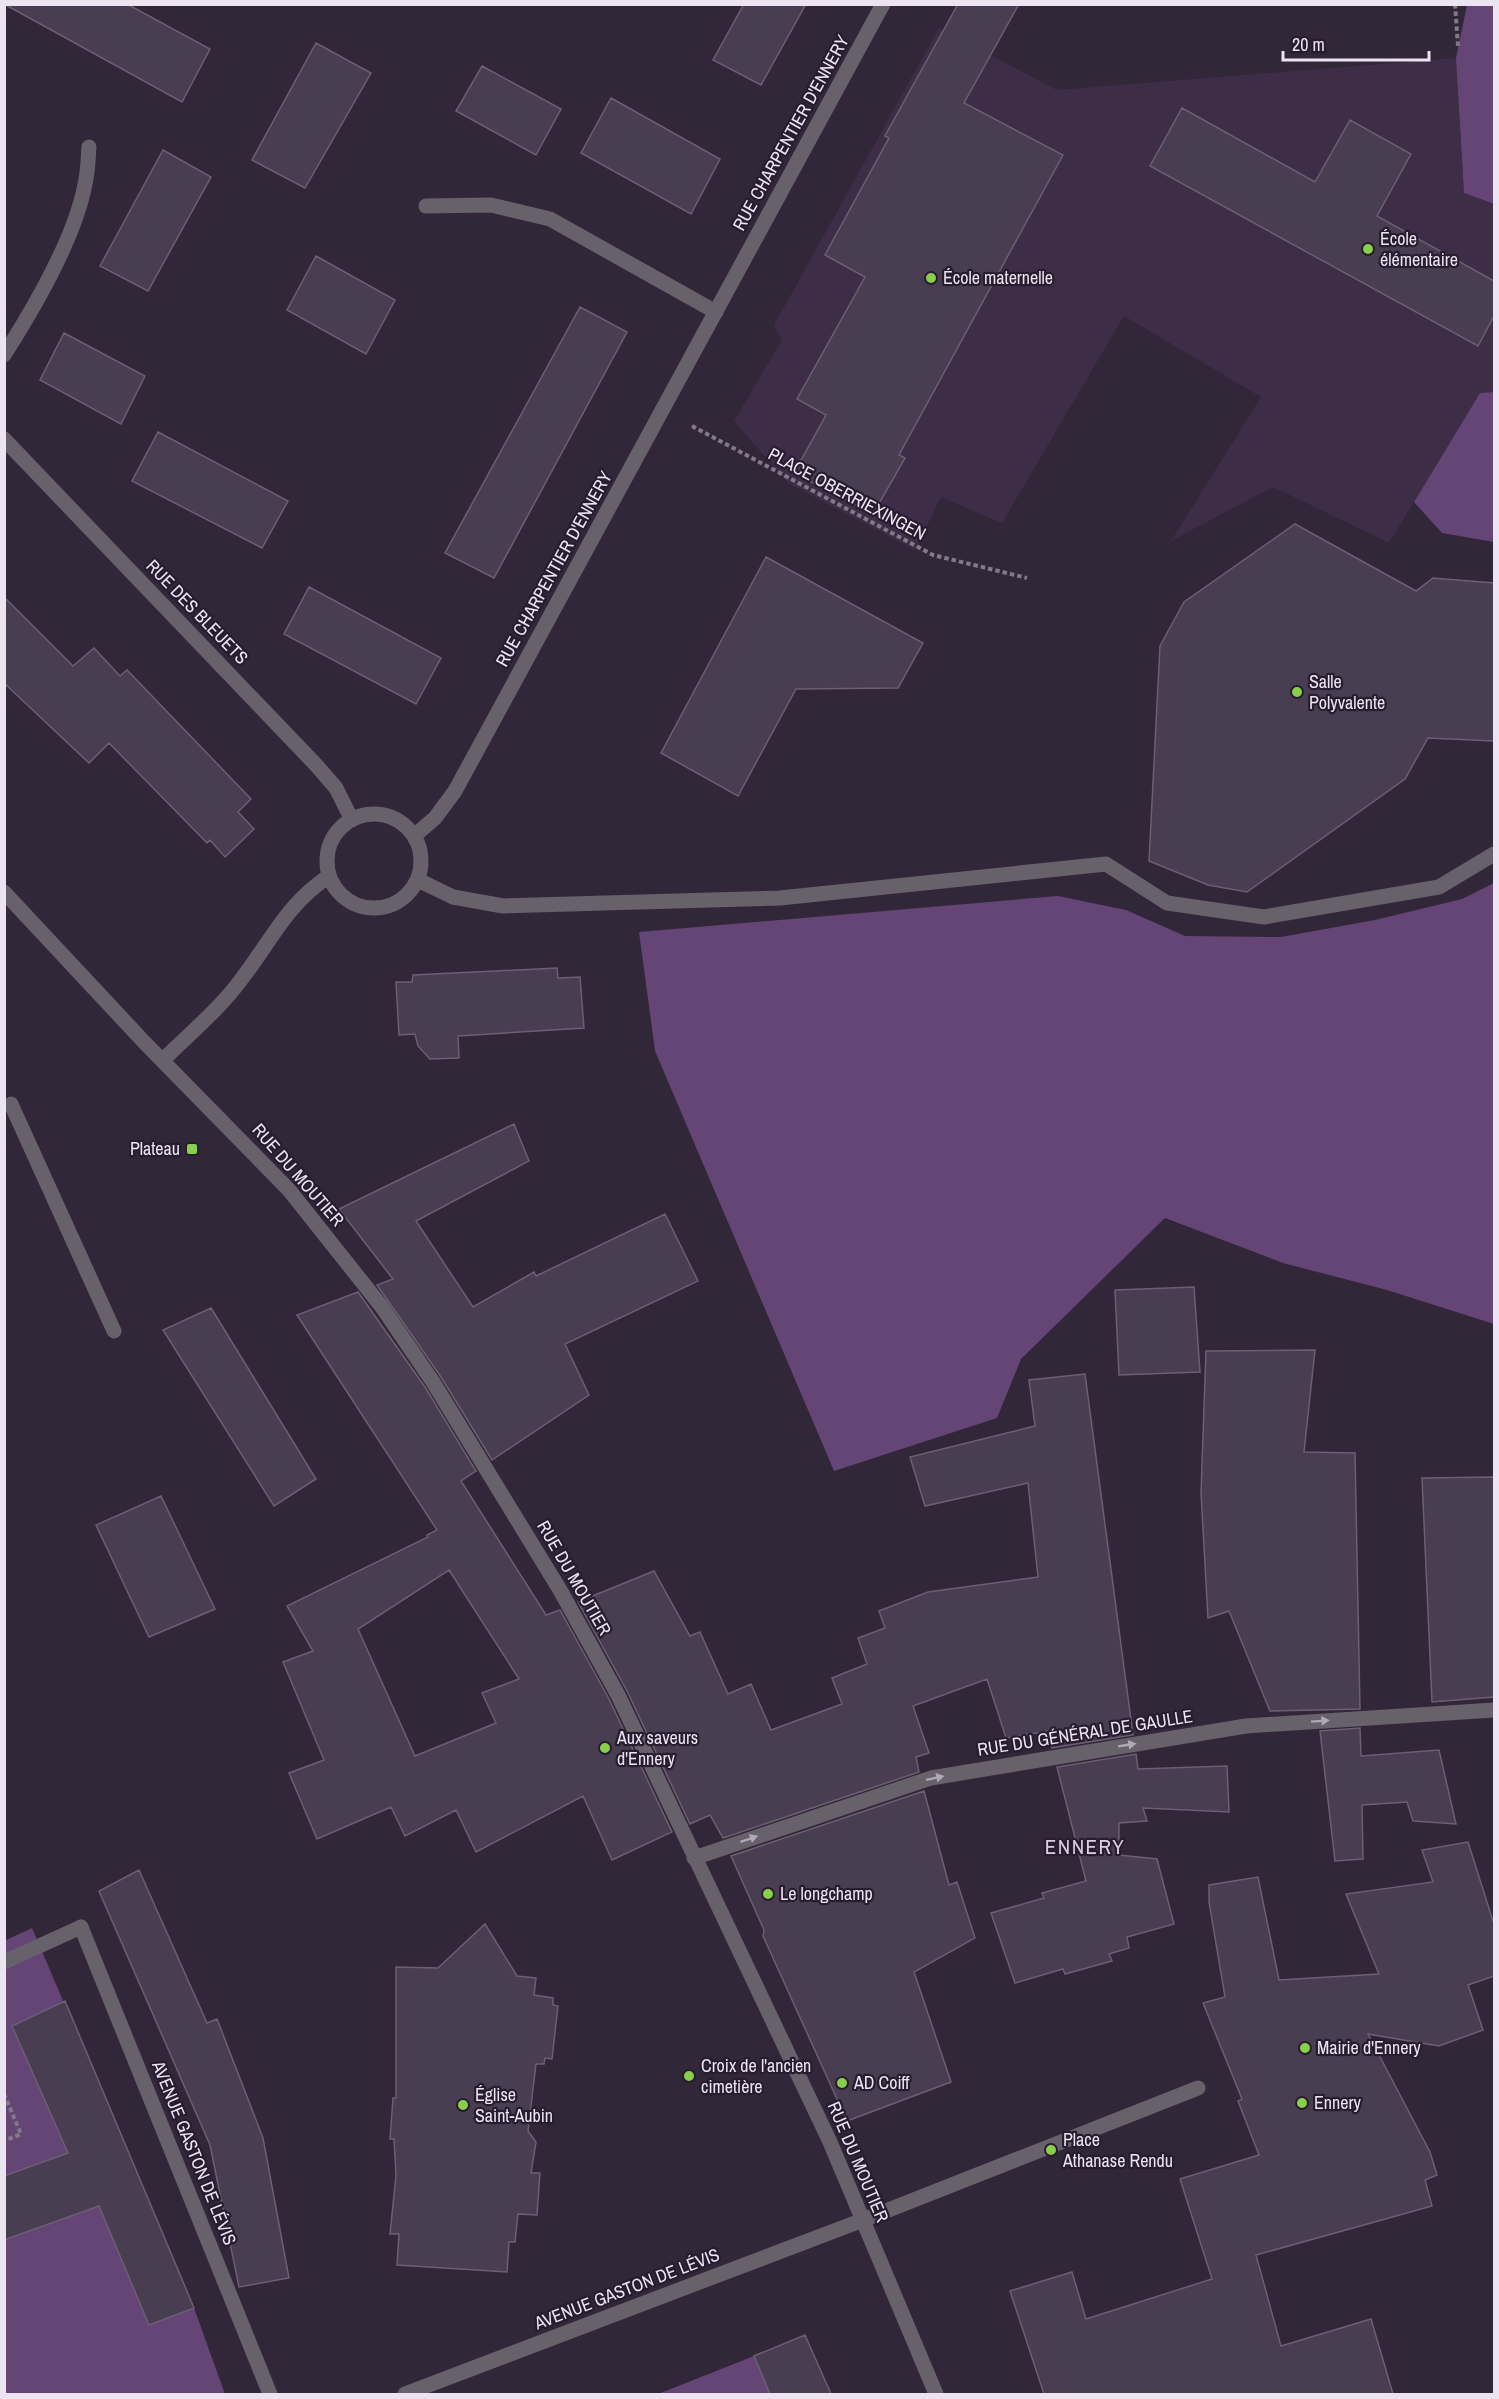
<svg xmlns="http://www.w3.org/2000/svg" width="1499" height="2399" font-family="'Archivo Narrow',sans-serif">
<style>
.built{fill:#3d2d46}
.green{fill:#644575}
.building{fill:#493d51;stroke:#6c5f74;stroke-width:1.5;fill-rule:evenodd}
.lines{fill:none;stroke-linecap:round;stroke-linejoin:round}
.path{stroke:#837989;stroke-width:4;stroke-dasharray:4.5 3;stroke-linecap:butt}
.service{stroke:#67616b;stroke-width:15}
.minor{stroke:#67616b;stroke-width:15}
.oneway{fill:#b0a9b5}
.poi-dot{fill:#89cf49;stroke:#281d2f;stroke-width:2}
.labels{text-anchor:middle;stroke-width:4.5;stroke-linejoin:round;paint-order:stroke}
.street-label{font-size:18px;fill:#ece4f1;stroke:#281d2f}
.poi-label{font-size:18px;fill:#ece4f1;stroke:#281d2f;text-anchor:start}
.quarter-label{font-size:21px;letter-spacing:1.5px;fill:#ddcee7;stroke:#281d2f}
</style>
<rect width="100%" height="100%" fill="#322639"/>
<path class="built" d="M 939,28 L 1057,90 L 1456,58 L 1464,193 L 1494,204 L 1494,392 L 1480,393 L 1389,543 L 1273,487 L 1171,541 L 1261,397 L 1124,316 L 1002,523 L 941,497 L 915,550 L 788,483 L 734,421 L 782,340 L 774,325 Z"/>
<path class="green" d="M 1467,5 L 1494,5 L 1494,204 L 1464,193 L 1456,58 Z
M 1494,392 L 1494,542 L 1442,533 L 1414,502 L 1480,393 Z
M 1494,883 L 1494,1324 L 1387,1290 L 1283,1263 L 1165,1218 L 1021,1359 L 997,1418 L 834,1471 L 655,1051 L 639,932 L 1058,896 L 1126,910 L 1185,936 L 1281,937 L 1375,920 L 1462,899 Z
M 32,1928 L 194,2308 L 225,2394 L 5,2394 L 4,1941 Z
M 754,2356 L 770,2394 L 658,2394 Z"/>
<path class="building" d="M 4,4 L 127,4 L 210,49 L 182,102 Z
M 744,4 L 806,4 L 761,85 L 713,60 Z
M 958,4 L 1019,4 L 964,103 L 1063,155 L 899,455 L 905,458 L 873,514 L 794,473 L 826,415 L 797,399 L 865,277 L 825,255 L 889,138 L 885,136 Z
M 316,43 L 371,73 L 305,188 L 252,160 Z
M 482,66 L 561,109 L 536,155 L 456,111 Z
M 611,98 L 720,159 L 691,214 L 581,153 Z
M 1182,108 L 1315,182 L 1350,120 L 1411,154 L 1377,216 L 1494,281 L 1494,316 L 1478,346 L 1150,166 Z
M 163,150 L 211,177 L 148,291 L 100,266 Z
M 316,256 L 395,300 L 366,354 L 287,310 Z
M 580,307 L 627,332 L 494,578 L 445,553 Z
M 64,333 L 145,376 L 121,424 L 40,380 Z
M 158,432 L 288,501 L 262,548 L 132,481 Z
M 1295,524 L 1416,591 L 1433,578 L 1494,583 L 1494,741 L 1428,738 L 1405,779 L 1247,892 L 1208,885 L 1149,861 L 1160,646 L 1184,602 Z
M 766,557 L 923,643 L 898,688 L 796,689 L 738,796 L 661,753 Z
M 309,587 L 441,658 L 416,704 L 284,634 Z
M 4,597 L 73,666 L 94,648 L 120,676 L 127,670 L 251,799 L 238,812 L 254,829 L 225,857 L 210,840 L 207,843 L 109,743 L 89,763 L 4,683 Z
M 557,968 L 558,978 L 580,977 L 584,1028 L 458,1036 L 459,1058 L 430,1059 L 418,1046 L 415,1034 L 399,1035 L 396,982 L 412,982 L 413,975 Z
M 514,1124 L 529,1161 L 416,1221 L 473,1307 L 534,1272 L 536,1276 L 665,1214 L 698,1281 L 565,1344 L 589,1395 L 492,1460 L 441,1377 L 377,1285 L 393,1279 L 339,1209 Z
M 1194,1287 L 1200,1372 L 1119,1375 L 1115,1290 Z
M 358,1292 L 425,1387 L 476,1471 L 461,1481 L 546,1615 L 560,1610 L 609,1699 L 672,1832 L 612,1860 L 583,1796 L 476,1852 L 456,1810 L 405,1836 L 391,1807 L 317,1839 L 289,1773 L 324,1760 L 283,1662 L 313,1651 L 287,1606 L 428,1537 L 427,1535 L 437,1530 L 297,1315 ZM 449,1570 L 519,1679 L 482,1693 L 496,1723 L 415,1756 L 358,1629 Z
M 211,1308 L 316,1479 L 274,1506 L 163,1330 Z
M 1315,1350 L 1304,1452 L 1355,1453 L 1360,1709 L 1270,1711 L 1229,1611 L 1208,1618 L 1201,1493 L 1206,1351 Z
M 1085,1374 L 1133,1735 L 1052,1748 L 1048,1731 L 1006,1738 L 987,1679 L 913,1706 L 929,1753 L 916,1757 L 919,1772 L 723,1838 L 710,1815 L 690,1824 L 627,1691 L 578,1602 L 654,1571 L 690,1636 L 700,1632 L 728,1694 L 751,1684 L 771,1730 L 842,1704 L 832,1678 L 867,1664 L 858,1638 L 885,1628 L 879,1611 L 928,1592 L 1038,1577 L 1028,1483 L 925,1506 L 910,1457 L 1035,1426 L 1029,1380 Z
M 1494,1477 L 1494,1697 L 1432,1702 L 1422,1478 Z
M 161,1496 L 215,1609 L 149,1637 L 96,1525 Z
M 1360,1728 L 1361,1756 L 1439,1750 L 1456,1824 L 1413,1821 L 1407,1802 L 1362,1805 L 1363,1859 L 1335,1861 L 1320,1731 Z
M 1136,1754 L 1138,1769 L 1227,1766 L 1229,1812 L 1143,1808 L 1147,1821 L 1119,1823 L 1119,1855 L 1157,1859 L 1174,1924 L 1127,1937 L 1129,1948 L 1109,1954 L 1112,1961 L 1065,1974 L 1063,1969 L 1015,1983 L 991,1913 L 1044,1898 L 1042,1893 L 1086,1881 L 1057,1767 Z
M 924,1791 L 949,1885 L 957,1882 L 975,1938 L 914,1972 L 951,2082 L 847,2121 L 763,1936 L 764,1930 L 731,1856 Z
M 1468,1842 L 1494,1924 L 1494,1976 L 1468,1985 L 1483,2030 L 1439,2046 L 1368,2034 L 1430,2152 L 1437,2175 L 1425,2180 L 1432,2206 L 1256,2255 L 1281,2346 L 1371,2319 L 1393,2394 L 1044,2394 L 1010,2291 L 1072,2272 L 1086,2319 L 1212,2279 L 1180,2179 L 1259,2155 L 1238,2101 L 1242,2099 L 1203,2003 L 1225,1997 L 1209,1902 L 1209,1885 L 1258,1877 L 1279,1980 L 1379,1974 L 1346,1894 L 1433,1882 L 1422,1850 Z
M 139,1870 L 207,2023 L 217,2019 L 263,2138 L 289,2278 L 239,2287 L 210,2145 L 99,1891 Z
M 485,1924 L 517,1976 L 536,1978 L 534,1995 L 553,1998 L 553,2005 L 558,2006 L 552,2059 L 545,2058 L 544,2064 L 536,2064 L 528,2131 L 536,2142 L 531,2173 L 540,2173 L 537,2215 L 518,2214 L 515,2242 L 509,2242 L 507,2272 L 397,2265 L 399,2234 L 390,2234 L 396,2175 L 394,2139 L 390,2139 L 393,2098 L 396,2098 L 396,1967 L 438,1968 Z
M 65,2001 L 194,2308 L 149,2325 L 99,2206 L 4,2240 L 4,2176 L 68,2153 L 12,2026 Z
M 805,2335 L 831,2394 L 770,2394 L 754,2356 Z"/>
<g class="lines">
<path class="path" d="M 1455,4 L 1458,46
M 692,426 L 933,555 L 1027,578
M 4,2094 L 21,2134 L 4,2141"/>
<path class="service" d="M 426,206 L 491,205 L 550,219 L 716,312
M 4,355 C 34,308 75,238 85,184 C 88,172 88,159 89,147
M 418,880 L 453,897 L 503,906 L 780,898 L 1106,864 L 1167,903 L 1264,917 L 1439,887 L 1494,854
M 11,1104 L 114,1331
M 4,1962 L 81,1927
M 863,2220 L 1198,2088"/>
<path class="minor" d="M 4,439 L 317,766 L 336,788 L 352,820
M327 861a47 47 0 1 1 94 0a47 47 0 1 1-94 0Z
M 414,836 L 435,818 L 455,791 L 883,4
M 4,892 L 144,1042 L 289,1190 L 382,1307 L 433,1382 L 560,1590 L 618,1695 L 830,2142 L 936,2394
M 163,1060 C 189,1034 221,1008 243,977 C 273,938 286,905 329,876
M 694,1858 L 931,1778 L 1246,1726 L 1494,1710
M 81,1927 L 270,2394
M 405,2394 L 863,2220"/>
</g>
<defs><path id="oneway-solid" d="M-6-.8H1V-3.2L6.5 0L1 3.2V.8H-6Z" transform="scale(1.5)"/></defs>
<g class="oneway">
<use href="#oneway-solid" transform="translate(1320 1721) rotate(-4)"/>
<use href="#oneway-solid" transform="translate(1127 1745) rotate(-9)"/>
<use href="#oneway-solid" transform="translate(935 1778) rotate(-12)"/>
<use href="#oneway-solid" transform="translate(749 1839) rotate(-19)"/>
</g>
<g class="poi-dot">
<circle cx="1368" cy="249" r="6"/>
<circle cx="931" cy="278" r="6"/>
<circle cx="1297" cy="692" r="6"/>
<rect x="186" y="1143" width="12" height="12" rx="3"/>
<circle cx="605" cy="1748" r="6"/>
<circle cx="768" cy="1894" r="6"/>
<circle cx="1305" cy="2048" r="6"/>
<circle cx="689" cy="2076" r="6"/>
<circle cx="842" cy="2083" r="6"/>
<circle cx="1302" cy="2103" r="6"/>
<circle cx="463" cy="2105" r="6"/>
<circle cx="1051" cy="2150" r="6"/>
</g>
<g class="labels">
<g class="street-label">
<text transform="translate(791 133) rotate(-61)" y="6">RUE CHARPENTIER D'ENNERY</text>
<text transform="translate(847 494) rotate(28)" y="6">PLACE OBERRIEXINGEN</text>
<text transform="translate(554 569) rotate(-61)" y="6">RUE CHARPENTIER D'ENNERY</text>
<text transform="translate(197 612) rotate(46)" y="6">RUE DES BLEUETS</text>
<text transform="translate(298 1175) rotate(49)" y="6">RUE DU MOUTIER</text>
<text transform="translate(574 1578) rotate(60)" y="6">RUE DU MOUTIER</text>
<text transform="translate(1085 1733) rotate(-9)" y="6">RUE DU GÉNÉRAL DE GAULLE</text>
<text transform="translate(194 2153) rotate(68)" y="6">AVENUE GASTON DE LÉVIS</text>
<text transform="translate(858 2162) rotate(67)" y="6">RUE DU MOUTIER</text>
<text transform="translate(627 2289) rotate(-21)" y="6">AVENUE GASTON DE LÉVIS</text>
</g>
<g class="poi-label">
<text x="1380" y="245">École<tspan x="1380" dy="21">élémentaire</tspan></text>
<text x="943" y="284">École maternelle</text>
<text x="1309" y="688">Salle<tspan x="1309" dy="21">Polyvalente</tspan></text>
<text x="180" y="1155" text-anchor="end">Plateau</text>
<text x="617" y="1744">Aux saveurs<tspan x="617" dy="21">d'Ennery</tspan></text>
<text x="780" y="1900">Le longchamp</text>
<text x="1317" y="2054">Mairie d'Ennery</text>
<text x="701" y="2072">Croix de l'ancien<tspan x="701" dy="21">cimetière</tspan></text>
<text x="854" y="2089">AD Coiff</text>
<text x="475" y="2101">Église<tspan x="475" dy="21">Saint-Aubin</tspan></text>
<text x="1314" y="2109">Ennery</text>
<text x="1063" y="2146">Place<tspan x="1063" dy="21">Athanase Rendu</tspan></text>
</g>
<g class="quarter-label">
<text x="1085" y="1854">ENNERY</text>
</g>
</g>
<rect width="1499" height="2399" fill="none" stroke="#ece4f1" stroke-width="12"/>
<path d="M1283 51v9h146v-9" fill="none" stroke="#ece4f1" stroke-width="3"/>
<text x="1292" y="51" font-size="18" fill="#ece4f1" stroke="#281d2f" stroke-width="4.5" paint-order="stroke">20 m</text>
</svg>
